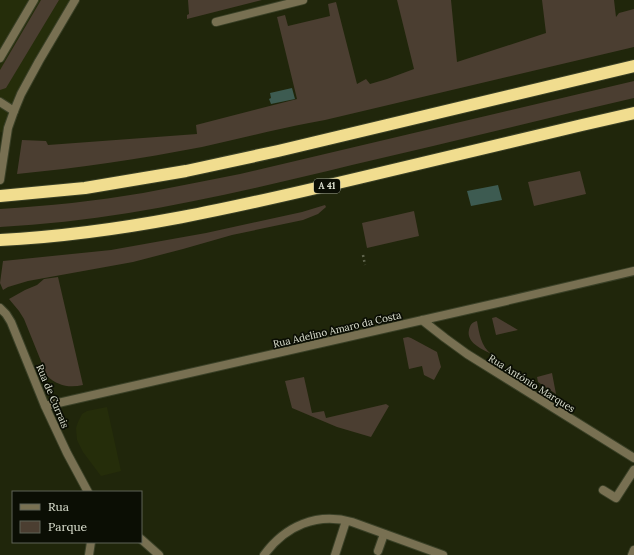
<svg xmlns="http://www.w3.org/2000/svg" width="634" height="555" font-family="Lora,serif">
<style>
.built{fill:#252d0a}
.green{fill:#4b3e31}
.water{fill:#3d5b51}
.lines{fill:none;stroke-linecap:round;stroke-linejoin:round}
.service-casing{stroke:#3a4027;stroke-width:10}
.minor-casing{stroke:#3a4027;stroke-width:10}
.tertiary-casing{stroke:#3a4027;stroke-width:10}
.motorway-casing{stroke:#3a4027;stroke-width:14}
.path{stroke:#5f644d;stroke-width:2.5;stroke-dasharray:2 3;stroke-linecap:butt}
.service{stroke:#787052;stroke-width:8}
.minor{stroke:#787052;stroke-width:8}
.tertiary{stroke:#787052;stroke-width:8}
.motorway{stroke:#f1dd8f;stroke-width:12}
.labels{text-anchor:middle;stroke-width:3.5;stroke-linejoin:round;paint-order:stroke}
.shield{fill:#0b0e04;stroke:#9ea294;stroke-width:1}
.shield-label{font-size:9px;font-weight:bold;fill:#dde1d1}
.street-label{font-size:10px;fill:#dde1d1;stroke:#0b0e04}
</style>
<rect width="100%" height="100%" fill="#20260b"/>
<path class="built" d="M 0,0 L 73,0 L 6,132 L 0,132 Z
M 107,407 L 121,471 L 101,476 L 83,452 L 77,440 L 76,428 L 78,422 L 82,414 L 87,411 Z"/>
<path class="green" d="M 41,0 L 59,0 L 6,88 L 0,90 L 0,70 Z
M 188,0 L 262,0 L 187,19 L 187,15 L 189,14 Z
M 397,0 L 451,0 L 457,62 L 546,33 L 542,0 L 614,0 L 616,17 L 619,13 L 634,9 L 634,47 L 325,120 L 309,123 C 273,130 238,139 202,147 C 140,159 79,168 17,174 L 22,140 L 46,141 L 48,145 L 197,134 L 196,125 L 297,99 L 277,17 L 285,15 L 288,26 L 330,16 L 328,4 L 336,2 L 357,84 L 366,79 L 370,84 L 387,79 L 414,69 Z
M 634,81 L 634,98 C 540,120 446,143 352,165 C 237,193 119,221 0,227 L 0,209 C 48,206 96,201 143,193 C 176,187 208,180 240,174 Z
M 580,171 L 586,194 L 534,206 L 528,182 Z
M 325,205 L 326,207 L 318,214 L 303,220 L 232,235 L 183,249 L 133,262 L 28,281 L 8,287 L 3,290 L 0,283 L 3,261 L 111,250 L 178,238 L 206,233 L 302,212 Z
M 414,211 L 419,236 L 367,248 L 362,223 Z
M 58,277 L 83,385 C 69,388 58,386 47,376 L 24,319 L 19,311 L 9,299 L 25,290 L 37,285 L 44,279 Z
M 496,317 L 518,330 L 496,335 L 492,318 Z
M 477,321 C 479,333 481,346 491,354 C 482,349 466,343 469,330 C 470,325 472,322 477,321 Z
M 408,337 L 411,338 L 437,352 L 441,367 L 434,380 L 424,375 L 422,366 L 409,369 L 403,338 Z
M 552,373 L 556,394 L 538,382 L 537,377 Z
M 304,377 L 312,413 L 324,411 L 326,418 L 386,404 L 389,406 L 371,437 L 337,427 L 292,408 L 285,381 Z"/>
<path class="water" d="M 292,88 L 295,99 L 271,104 L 269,99 L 271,98 L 270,93 Z
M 498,185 L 502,200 L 471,206 L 467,191 Z"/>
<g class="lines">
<g class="service-casing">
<path id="service" d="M 0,58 L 34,0
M 603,490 L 616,498 L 634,470
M 378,551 L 384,534
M 335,555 L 346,521"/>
</g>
<g class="minor-casing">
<path id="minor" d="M 216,22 L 303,0
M 0,102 L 14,111
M 0,308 L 6,314 L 11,322 L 45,406 L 67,453 L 88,492
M 422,320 L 445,338 L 467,354 L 634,458
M 45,406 L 493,304 L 634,271
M 141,539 L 159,555
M 89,555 L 91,542
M 264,555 C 285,526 317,512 352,522 L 443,555
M 632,555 L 634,550"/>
</g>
<g class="tertiary-casing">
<path id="tertiary" d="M 0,180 L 8,128 L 14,111 L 21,94 L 39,61 L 75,0"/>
</g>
<g class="motorway-casing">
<path id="motorway" d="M 0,196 L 85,188 L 186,171 L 278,151 L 634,66
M 0,240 C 122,234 241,206 359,178 C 450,156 542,134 634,113"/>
</g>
<path class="path" d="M 363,255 L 365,265"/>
<use href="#service" class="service"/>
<use href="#minor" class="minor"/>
<use href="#tertiary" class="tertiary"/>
<use href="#motorway" class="motorway"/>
</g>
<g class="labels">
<rect class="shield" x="314" y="179" width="26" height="14" rx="3"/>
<g class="shield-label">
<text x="327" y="189">A 41</text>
</g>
<g class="street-label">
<text transform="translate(337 329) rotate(-13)" y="4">Rua Adelino Amaro da Costa</text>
<text transform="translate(532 383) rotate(32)" y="4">Rua António Marques</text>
<text transform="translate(53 396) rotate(67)" y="4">Rua de Currais</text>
</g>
</g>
<rect x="12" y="491" width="130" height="52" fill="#0b0e04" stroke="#5f6256"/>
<rect x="20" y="504" width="20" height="6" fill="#787052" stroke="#5f6256"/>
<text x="48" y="511" font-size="12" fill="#dde1d1">Rua</text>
<rect x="20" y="521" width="20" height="12" fill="#4b3e31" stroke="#5f6256"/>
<text x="48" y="531" font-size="12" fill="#dde1d1">Parque</text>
</svg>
